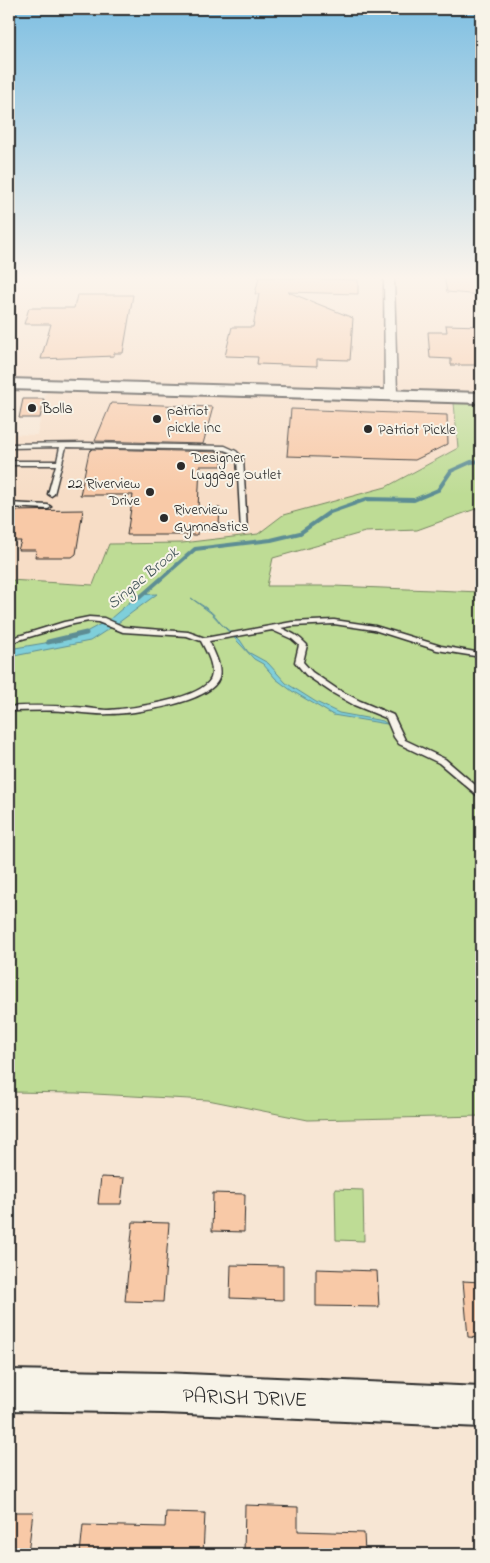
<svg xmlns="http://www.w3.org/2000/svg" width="490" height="1563" font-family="'Indie Flower',sans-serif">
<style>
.built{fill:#f7ddc6}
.green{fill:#bedc95;stroke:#748460}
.water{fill:#7fcfda;stroke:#5d8d94}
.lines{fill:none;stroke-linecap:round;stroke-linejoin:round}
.stream-far1{stroke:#5d8d94;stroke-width:4}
.stream{stroke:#5d8d94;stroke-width:5}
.building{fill:#f8c9a7;stroke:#2b2b2b}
.lane-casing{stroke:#2b2b2b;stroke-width:3}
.street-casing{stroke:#2b2b2b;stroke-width:3}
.secondary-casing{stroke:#2b2b2b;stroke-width:4}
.lane{fill:#f7f3e8;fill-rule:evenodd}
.street{fill:#f7f3e8;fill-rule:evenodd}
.secondary{fill:#f7f3e8;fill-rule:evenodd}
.poi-dot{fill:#2b2b2b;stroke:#f7f3e8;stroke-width:2}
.labels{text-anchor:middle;stroke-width:4;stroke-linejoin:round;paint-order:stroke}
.far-poi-label{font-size:15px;fill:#2b2b2b;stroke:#f7f3e8;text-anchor:start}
.far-water-label{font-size:16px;font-style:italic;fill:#405457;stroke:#f7f3e8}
.near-street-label{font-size:21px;fill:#2b2b2b;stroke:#f7f3e8}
</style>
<rect width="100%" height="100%" fill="#f7e6d4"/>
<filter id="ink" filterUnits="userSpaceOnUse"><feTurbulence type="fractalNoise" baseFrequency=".02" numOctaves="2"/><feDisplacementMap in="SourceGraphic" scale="10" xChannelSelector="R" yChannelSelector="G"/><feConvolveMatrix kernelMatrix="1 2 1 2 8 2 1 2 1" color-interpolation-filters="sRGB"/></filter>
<g filter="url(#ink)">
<path class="built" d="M 9,277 L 481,277 L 481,393 L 452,392 L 458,448 L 386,487 L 283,515 L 258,534 L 182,543 L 109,544 L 93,585 L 9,580 L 9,434 L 37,435 L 49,379 L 9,377 Z"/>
<path class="green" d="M 454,403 L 481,404 L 481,507 L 417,530 L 365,532 L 273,558 L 267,586 L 334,586 L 481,592 L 481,1116 L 308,1120 L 208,1100 L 76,1093 L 9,1092 L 9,580 L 93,585 L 109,544 L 182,543 L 258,534 L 283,515 L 386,487 L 458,448 Z
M 335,1189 L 363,1190 L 364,1241 L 336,1240 Z"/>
<path class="water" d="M 157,594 L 118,623 L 90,641 L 9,657 L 9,649 L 75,638 L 110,619 L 131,601 L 132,595 Z
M 191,598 C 201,605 215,612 220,623 L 240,640 L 248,652 L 268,663 L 286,683 L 316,702 L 339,713 L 383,721 L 387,724 L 333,715 L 292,691 L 276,679 L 263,664 L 254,659 L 211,613 Z"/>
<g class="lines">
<path class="stream-far1" d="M 139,598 L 195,549 L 271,540 L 300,533 L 330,512 L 367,499 L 414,500 L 438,490 L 451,471 L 471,462 L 481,461"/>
<path class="stream" d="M 48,642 L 86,633"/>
</g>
<path class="building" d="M 259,277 L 358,280 L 358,294 L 288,292 L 353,318 L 350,360 L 317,359 L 317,366 L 257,364 L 258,357 L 225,356 L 232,327 L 253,327 L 259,294 L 255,294 Z
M 444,277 L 481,277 L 481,295 L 447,292 Z
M 77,295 L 133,295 L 123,353 L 114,353 L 114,356 L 41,359 L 51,324 L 24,324 L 29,308 L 74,308 Z
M 446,325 L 481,326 L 481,365 L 451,365 L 451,359 L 430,358 L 428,332 L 447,332 Z
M 23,399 L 44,399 L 40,418 L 19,418 Z
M 111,403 L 213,407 L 203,444 L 95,441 Z
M 291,409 L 447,415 L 448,444 L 415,460 L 287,456 Z
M 92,449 L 222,452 L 222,466 L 200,466 L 198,508 L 220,508 L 219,524 L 198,524 L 197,535 L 127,535 L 133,495 L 80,495 L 89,452 Z
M 83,510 L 76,554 L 72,557 L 35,557 L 36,550 L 18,550 L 21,541 L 9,541 L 9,511 Z
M 101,1177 L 124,1178 L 121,1204 L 98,1204 Z
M 213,1193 L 245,1194 L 244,1232 L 212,1231 Z
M 133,1222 L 169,1223 L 163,1302 L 125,1301 Z
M 231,1265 L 283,1266 L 283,1300 L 230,1298 Z
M 316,1269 L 377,1271 L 379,1307 L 316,1306 Z
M 463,1281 L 481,1282 L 481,1338 L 468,1337 Z
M 245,1505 L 298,1507 L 298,1531 L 364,1533 L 365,1554 L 244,1554 Z
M 9,1512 L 33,1512 L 28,1554 L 9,1554 Z
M 166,1512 L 205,1513 L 203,1554 L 80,1554 L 83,1525 L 165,1527 Z"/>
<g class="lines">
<g class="lane-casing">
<path id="lane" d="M 85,443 L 225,446 L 236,451 L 243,458 L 247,531 L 244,533 L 241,531 L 237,458 L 232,453 L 224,450 L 66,447 L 54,494 L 51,496 L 48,494 L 56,465 L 9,465 L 9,461 L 57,461 L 60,447 L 9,448 L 9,444 Z
M 9,503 L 48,505 L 51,507 L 48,509 L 9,507 Z
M 89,617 L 104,618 L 124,627 L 188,632 L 205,638 L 292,622 L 334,620 L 375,626 L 441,646 L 481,653 L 481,657 L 437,650 L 374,630 L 334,624 L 292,626 L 281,628 C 292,633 299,636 307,645 L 303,662 L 312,672 L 337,689 L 360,701 L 393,715 L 405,740 L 445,759 L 481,790 L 481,797 L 478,796 L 439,763 L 399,744 L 394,737 L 386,718 L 354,705 L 331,692 L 306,675 L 295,662 L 299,645 L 292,639 L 272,630 L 209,641 C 214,652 222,666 219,678 C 211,703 132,714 109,714 C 94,715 78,712 63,711 C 45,710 27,711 9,711 L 9,707 C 31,705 52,706 74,707 C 85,707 97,710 108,710 C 129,709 203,699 211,678 C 215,666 206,651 201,641 L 187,636 L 123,632 L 98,622 L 89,621 L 69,625 L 9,643 L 9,639 L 64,622 Z"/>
</g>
<g class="street-casing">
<path id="street" d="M 384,277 L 394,277 L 397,395 L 391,398 L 385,395 Z"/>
</g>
<g class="secondary-casing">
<path id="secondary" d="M 9,379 L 481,393 L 481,403 L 9,389 Z
M 9,1370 L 163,1373 L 481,1387 L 481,1427 L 163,1413 L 9,1410 Z"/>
</g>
<use href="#lane" class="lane"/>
<use href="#street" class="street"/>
<use href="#secondary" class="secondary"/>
</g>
</g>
<linearGradient id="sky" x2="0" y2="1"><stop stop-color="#7ebfe2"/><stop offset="0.56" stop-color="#fbf4ec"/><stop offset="1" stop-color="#fbf4ec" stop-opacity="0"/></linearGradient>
<rect width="490" height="495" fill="url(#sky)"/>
<g class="poi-dot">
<circle cx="32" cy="408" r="5"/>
<circle cx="157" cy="419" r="5"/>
<circle cx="368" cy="429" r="5"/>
<circle cx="181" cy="466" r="5"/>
<circle cx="150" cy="492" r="5"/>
<circle cx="164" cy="518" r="5"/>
</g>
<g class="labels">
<g class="far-poi-label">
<text x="42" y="413">Bolla</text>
<text x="167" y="415">patriot<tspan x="167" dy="17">pickle inc</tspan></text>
<text x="378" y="434">Patriot Pickle</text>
<text x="191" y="462">Designer<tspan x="191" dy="17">Luggage Outlet</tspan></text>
<text x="140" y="488" text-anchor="end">22 Riverview<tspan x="140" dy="17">Drive</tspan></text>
<text x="174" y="514">Riverview<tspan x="174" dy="17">Gymnastics</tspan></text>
</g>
<g class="far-water-label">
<text transform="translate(142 577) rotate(-40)" y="6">Singac Brook</text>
</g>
<g class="near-street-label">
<text transform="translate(245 1397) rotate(2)" y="7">PARISH DRIVE</text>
</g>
</g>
<rect width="490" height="1563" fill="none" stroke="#f7f3e8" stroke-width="30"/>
<rect x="15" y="15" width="460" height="1533" fill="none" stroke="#2b2b2b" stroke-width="2" filter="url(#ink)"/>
</svg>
